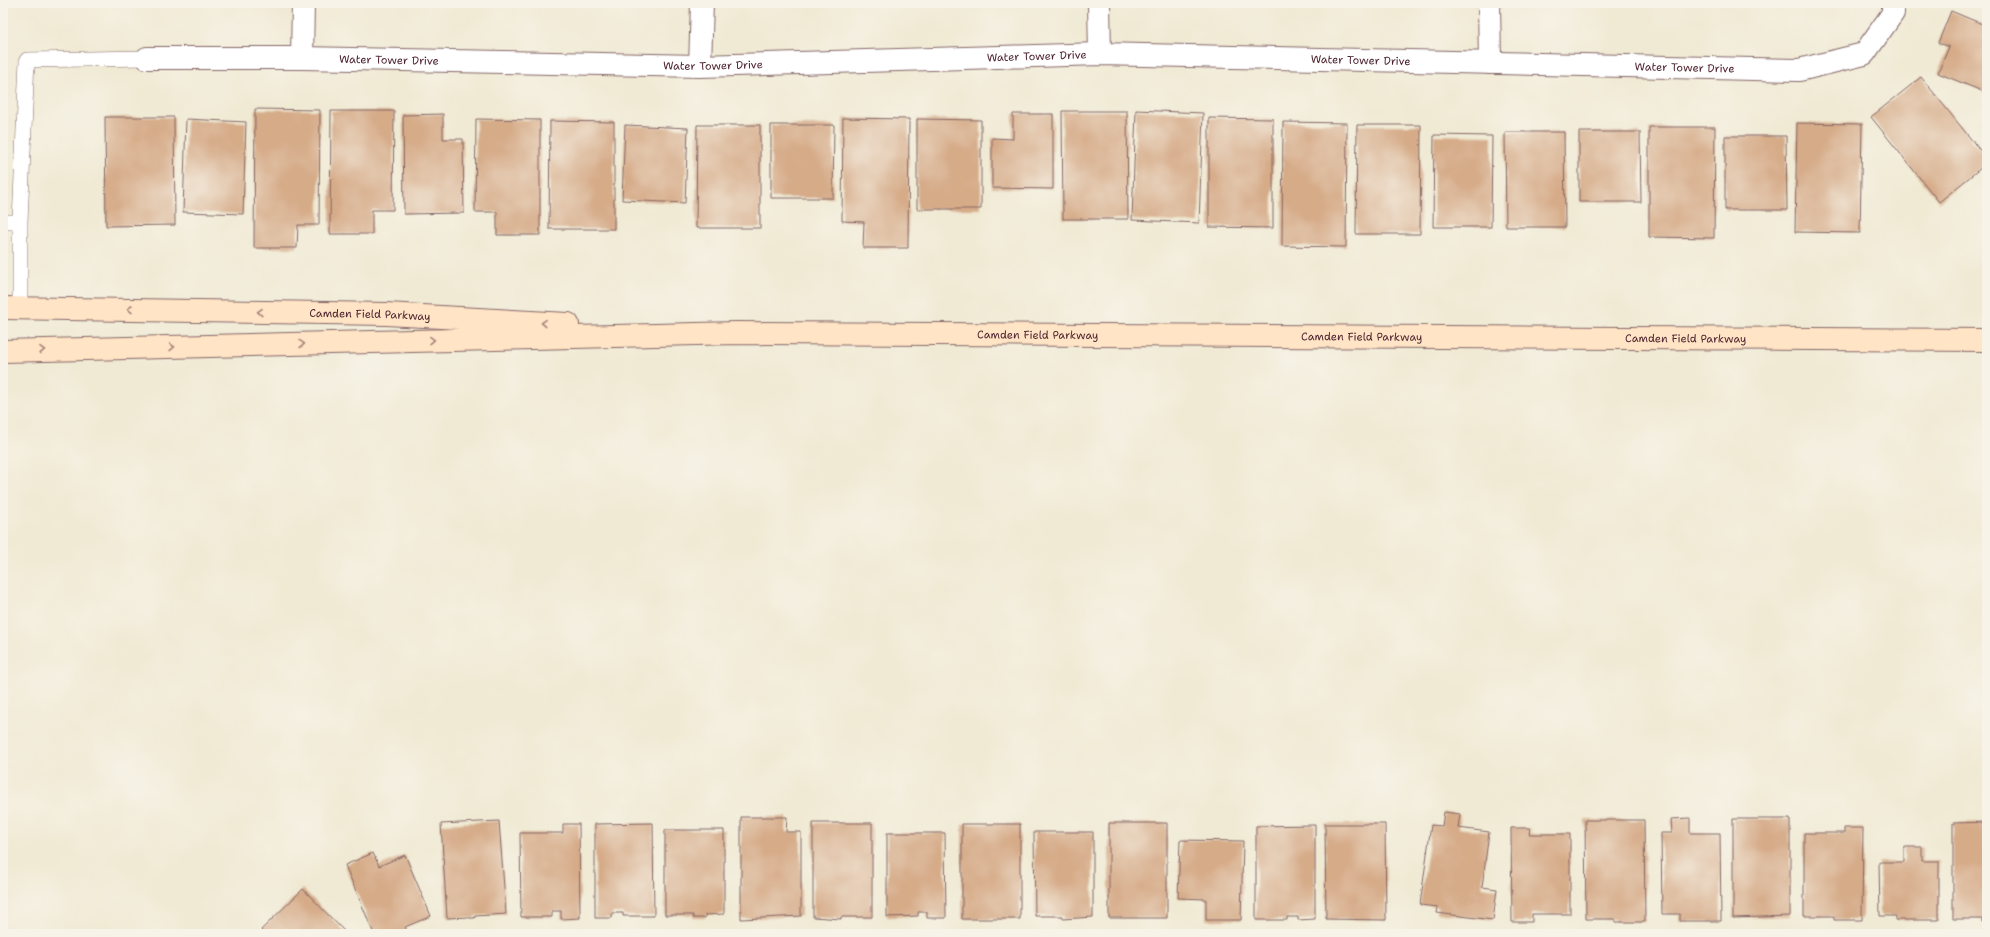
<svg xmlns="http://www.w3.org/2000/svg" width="1990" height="937" font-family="'Shantell Sans',sans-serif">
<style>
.building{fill:#d6ab88}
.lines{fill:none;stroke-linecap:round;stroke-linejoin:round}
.lane-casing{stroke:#846666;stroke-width:16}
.street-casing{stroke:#846666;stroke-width:24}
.secondary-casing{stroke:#846666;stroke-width:24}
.lane{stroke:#fff;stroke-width:15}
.street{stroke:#fff;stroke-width:22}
.secondary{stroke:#ffe4c6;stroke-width:22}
.oneway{stroke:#a48278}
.labels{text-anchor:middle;stroke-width:3;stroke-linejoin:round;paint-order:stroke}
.street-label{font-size:11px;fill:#4a1f2b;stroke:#f7f3e8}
</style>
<rect width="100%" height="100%" fill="#f7f3e8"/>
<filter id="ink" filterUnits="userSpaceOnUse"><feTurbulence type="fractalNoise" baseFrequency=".025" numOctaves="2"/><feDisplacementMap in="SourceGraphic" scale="8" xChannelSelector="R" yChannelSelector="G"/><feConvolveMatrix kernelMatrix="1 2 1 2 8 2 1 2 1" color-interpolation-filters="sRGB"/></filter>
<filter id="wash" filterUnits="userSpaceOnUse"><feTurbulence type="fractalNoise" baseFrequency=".012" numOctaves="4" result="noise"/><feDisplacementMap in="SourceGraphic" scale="16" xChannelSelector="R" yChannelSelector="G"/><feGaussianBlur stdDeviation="0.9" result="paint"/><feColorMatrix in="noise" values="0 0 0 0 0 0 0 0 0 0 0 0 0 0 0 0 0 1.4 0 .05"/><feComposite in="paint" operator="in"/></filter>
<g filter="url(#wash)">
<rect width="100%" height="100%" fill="#f0ead4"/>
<g id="blocks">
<path class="building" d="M 1951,11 L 1987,26 L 1987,93 L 1938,73 L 1949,47 L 1938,43 Z
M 1921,77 L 1987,159 L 1987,163 L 1939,202 L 1871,117 Z
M 255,109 L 320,110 L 319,225 L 298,225 L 297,248 L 254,248 Z
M 1136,110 L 1203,113 L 1199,223 L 1132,220 Z
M 331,111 L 394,111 L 393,210 L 372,210 L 372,234 L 330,234 Z
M 1062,111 L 1127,111 L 1128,219 L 1063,219 Z
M 443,114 L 443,139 L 463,139 L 464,213 L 404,214 L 403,115 Z
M 1013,114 L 1053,114 L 1053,189 L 992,188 L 992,138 L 1013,139 Z
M 105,117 L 174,117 L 175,225 L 106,226 Z
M 843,118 L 909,119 L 908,248 L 863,248 L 864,222 L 842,221 Z
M 1209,118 L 1273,119 L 1273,228 L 1209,227 Z
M 186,119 L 246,122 L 243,214 L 183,212 Z
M 476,119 L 540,120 L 540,235 L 497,235 L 497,212 L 475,212 Z
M 917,119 L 981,120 L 981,209 L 917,209 Z
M 550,121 L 614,122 L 614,229 L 549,229 Z
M 1283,122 L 1347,123 L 1346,247 L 1282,246 Z
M 1797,123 L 1862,124 L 1860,233 L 1795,232 Z
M 625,125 L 688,128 L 685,203 L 622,200 Z
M 697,125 L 760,125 L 760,228 L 696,228 Z
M 771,125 L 834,125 L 833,198 L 771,198 Z
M 1357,125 L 1421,125 L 1420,234 L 1356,234 Z
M 1649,127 L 1715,127 L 1714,238 L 1649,237 Z
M 1505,132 L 1564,132 L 1565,227 L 1506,227 Z
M 1579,132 L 1640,132 L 1641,202 L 1579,202 Z
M 1434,135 L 1492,136 L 1491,227 L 1433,227 Z
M 1725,136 L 1786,136 L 1787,210 L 1725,210 Z
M 1444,812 L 1460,814 L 1458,828 L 1489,832 L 1482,887 L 1497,889 L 1493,920 L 1437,913 L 1438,907 L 1420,905 L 1431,825 L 1442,826 Z
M 741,817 L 787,817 L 786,832 L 801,832 L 801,916 L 741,919 Z
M 1690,818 L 1690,833 L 1720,833 L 1721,921 L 1680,921 L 1680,914 L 1662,914 L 1661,833 L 1672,833 L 1671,819 Z
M 1733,819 L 1790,819 L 1790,916 L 1733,918 Z
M 1585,820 L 1644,820 L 1645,922 L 1615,922 L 1615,919 L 1586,919 Z
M 499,821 L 506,914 L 475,916 L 475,918 L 469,918 L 469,917 L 447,918 L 441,824 Z
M 1987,822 L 1987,922 L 1982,922 L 1982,919 L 1953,919 L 1953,823 Z
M 653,823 L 654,916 L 623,916 L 623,913 L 612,913 L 612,918 L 595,918 L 595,824 Z
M 813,823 L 872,823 L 872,917 L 841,917 L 841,919 L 813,917 Z
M 1109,823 L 1167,823 L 1167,918 L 1109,918 Z
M 563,824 L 579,824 L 580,918 L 561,919 L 561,911 L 552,911 L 552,917 L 521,917 L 520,833 L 563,833 Z
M 962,824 L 1020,824 L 1020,919 L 962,919 Z
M 1325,824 L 1385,824 L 1386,920 L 1326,919 Z
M 1315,825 L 1315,919 L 1298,920 L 1298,917 L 1287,917 L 1287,920 L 1256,920 L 1256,826 Z
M 1511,828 L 1530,828 L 1529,834 L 1570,834 L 1570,914 L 1532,914 L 1532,922 L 1512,922 Z
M 1844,828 L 1863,828 L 1862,920 L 1834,920 L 1834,916 L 1804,916 L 1804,833 L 1844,833 Z
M 665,830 L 724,830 L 724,914 L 705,915 L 705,918 L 693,918 L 693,915 L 665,915 Z
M 1034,832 L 1093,832 L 1093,917 L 1063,919 L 1063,916 L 1035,916 Z
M 887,833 L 945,833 L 946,918 L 927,918 L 927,912 L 918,912 L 918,916 L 887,917 Z
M 1180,840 L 1243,841 L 1241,920 L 1206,920 L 1206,899 L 1178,898 Z
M 1904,847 L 1922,847 L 1922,861 L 1939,861 L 1939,920 L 1896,920 L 1896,916 L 1880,916 L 1879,862 L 1904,862 Z
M 373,853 L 379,866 L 405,855 L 431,916 L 405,927 L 407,931 L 399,934 L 374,934 L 345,865 Z
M 303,889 L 347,934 L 265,934 L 261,930 Z"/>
</g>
</g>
<g filter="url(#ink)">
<use href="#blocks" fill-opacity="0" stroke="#846666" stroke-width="1"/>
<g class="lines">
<g class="lane-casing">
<path id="lane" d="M 3,222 L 20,222 L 20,308
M 20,222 L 27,60 L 147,58"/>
</g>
<g class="street-casing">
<g id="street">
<path d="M 1099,3 L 1100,54"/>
<path d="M 1489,3 L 1490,63"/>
<path id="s1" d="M 147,58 L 302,58 L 700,66 L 1100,54 L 1799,70 L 1864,54 L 1893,13 L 1893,3"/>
<path d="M 302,58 L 303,3"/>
<path d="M 700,66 L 702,3"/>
</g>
</g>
<g class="secondary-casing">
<g id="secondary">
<path id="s2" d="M 3,308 L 386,314 L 568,324"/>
<path id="s3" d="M 3,351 L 737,333 L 1987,340"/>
</g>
</g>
<use href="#lane" class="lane"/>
<use href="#street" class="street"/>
<use href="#secondary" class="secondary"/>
</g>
<defs><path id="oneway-chevron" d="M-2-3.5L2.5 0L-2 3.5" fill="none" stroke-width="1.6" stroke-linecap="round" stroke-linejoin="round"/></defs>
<g class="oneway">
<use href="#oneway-chevron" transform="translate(130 309) rotate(-179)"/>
<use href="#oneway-chevron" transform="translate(260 312) rotate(-179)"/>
<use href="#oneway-chevron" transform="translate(544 323) rotate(-177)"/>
<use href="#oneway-chevron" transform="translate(432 340) rotate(-1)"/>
<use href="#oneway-chevron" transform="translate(302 344) rotate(-1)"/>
<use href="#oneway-chevron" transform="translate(172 347) rotate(-1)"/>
<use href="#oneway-chevron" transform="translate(42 350) rotate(-1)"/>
</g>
</g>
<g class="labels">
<g class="street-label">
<text dy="4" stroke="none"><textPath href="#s1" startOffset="890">Water Tower Drive</textPath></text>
<text dy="4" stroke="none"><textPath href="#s1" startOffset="242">Water Tower Drive</textPath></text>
<text dy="4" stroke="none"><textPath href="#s1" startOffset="1214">Water Tower Drive</textPath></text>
<text dy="4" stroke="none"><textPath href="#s1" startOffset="566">Water Tower Drive</textPath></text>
<text dy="4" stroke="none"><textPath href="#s1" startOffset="1538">Water Tower Drive</textPath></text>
<text dy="4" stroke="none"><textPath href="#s2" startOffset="367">Camden Field Parkway</textPath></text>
<text dy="4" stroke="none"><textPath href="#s3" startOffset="1035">Camden Field Parkway</textPath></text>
<text dy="4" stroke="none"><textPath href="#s3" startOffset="1359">Camden Field Parkway</textPath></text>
<text dy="4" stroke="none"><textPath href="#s3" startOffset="1683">Camden Field Parkway</textPath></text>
</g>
</g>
<rect width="1990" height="937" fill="none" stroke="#f7f3e8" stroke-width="16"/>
</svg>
